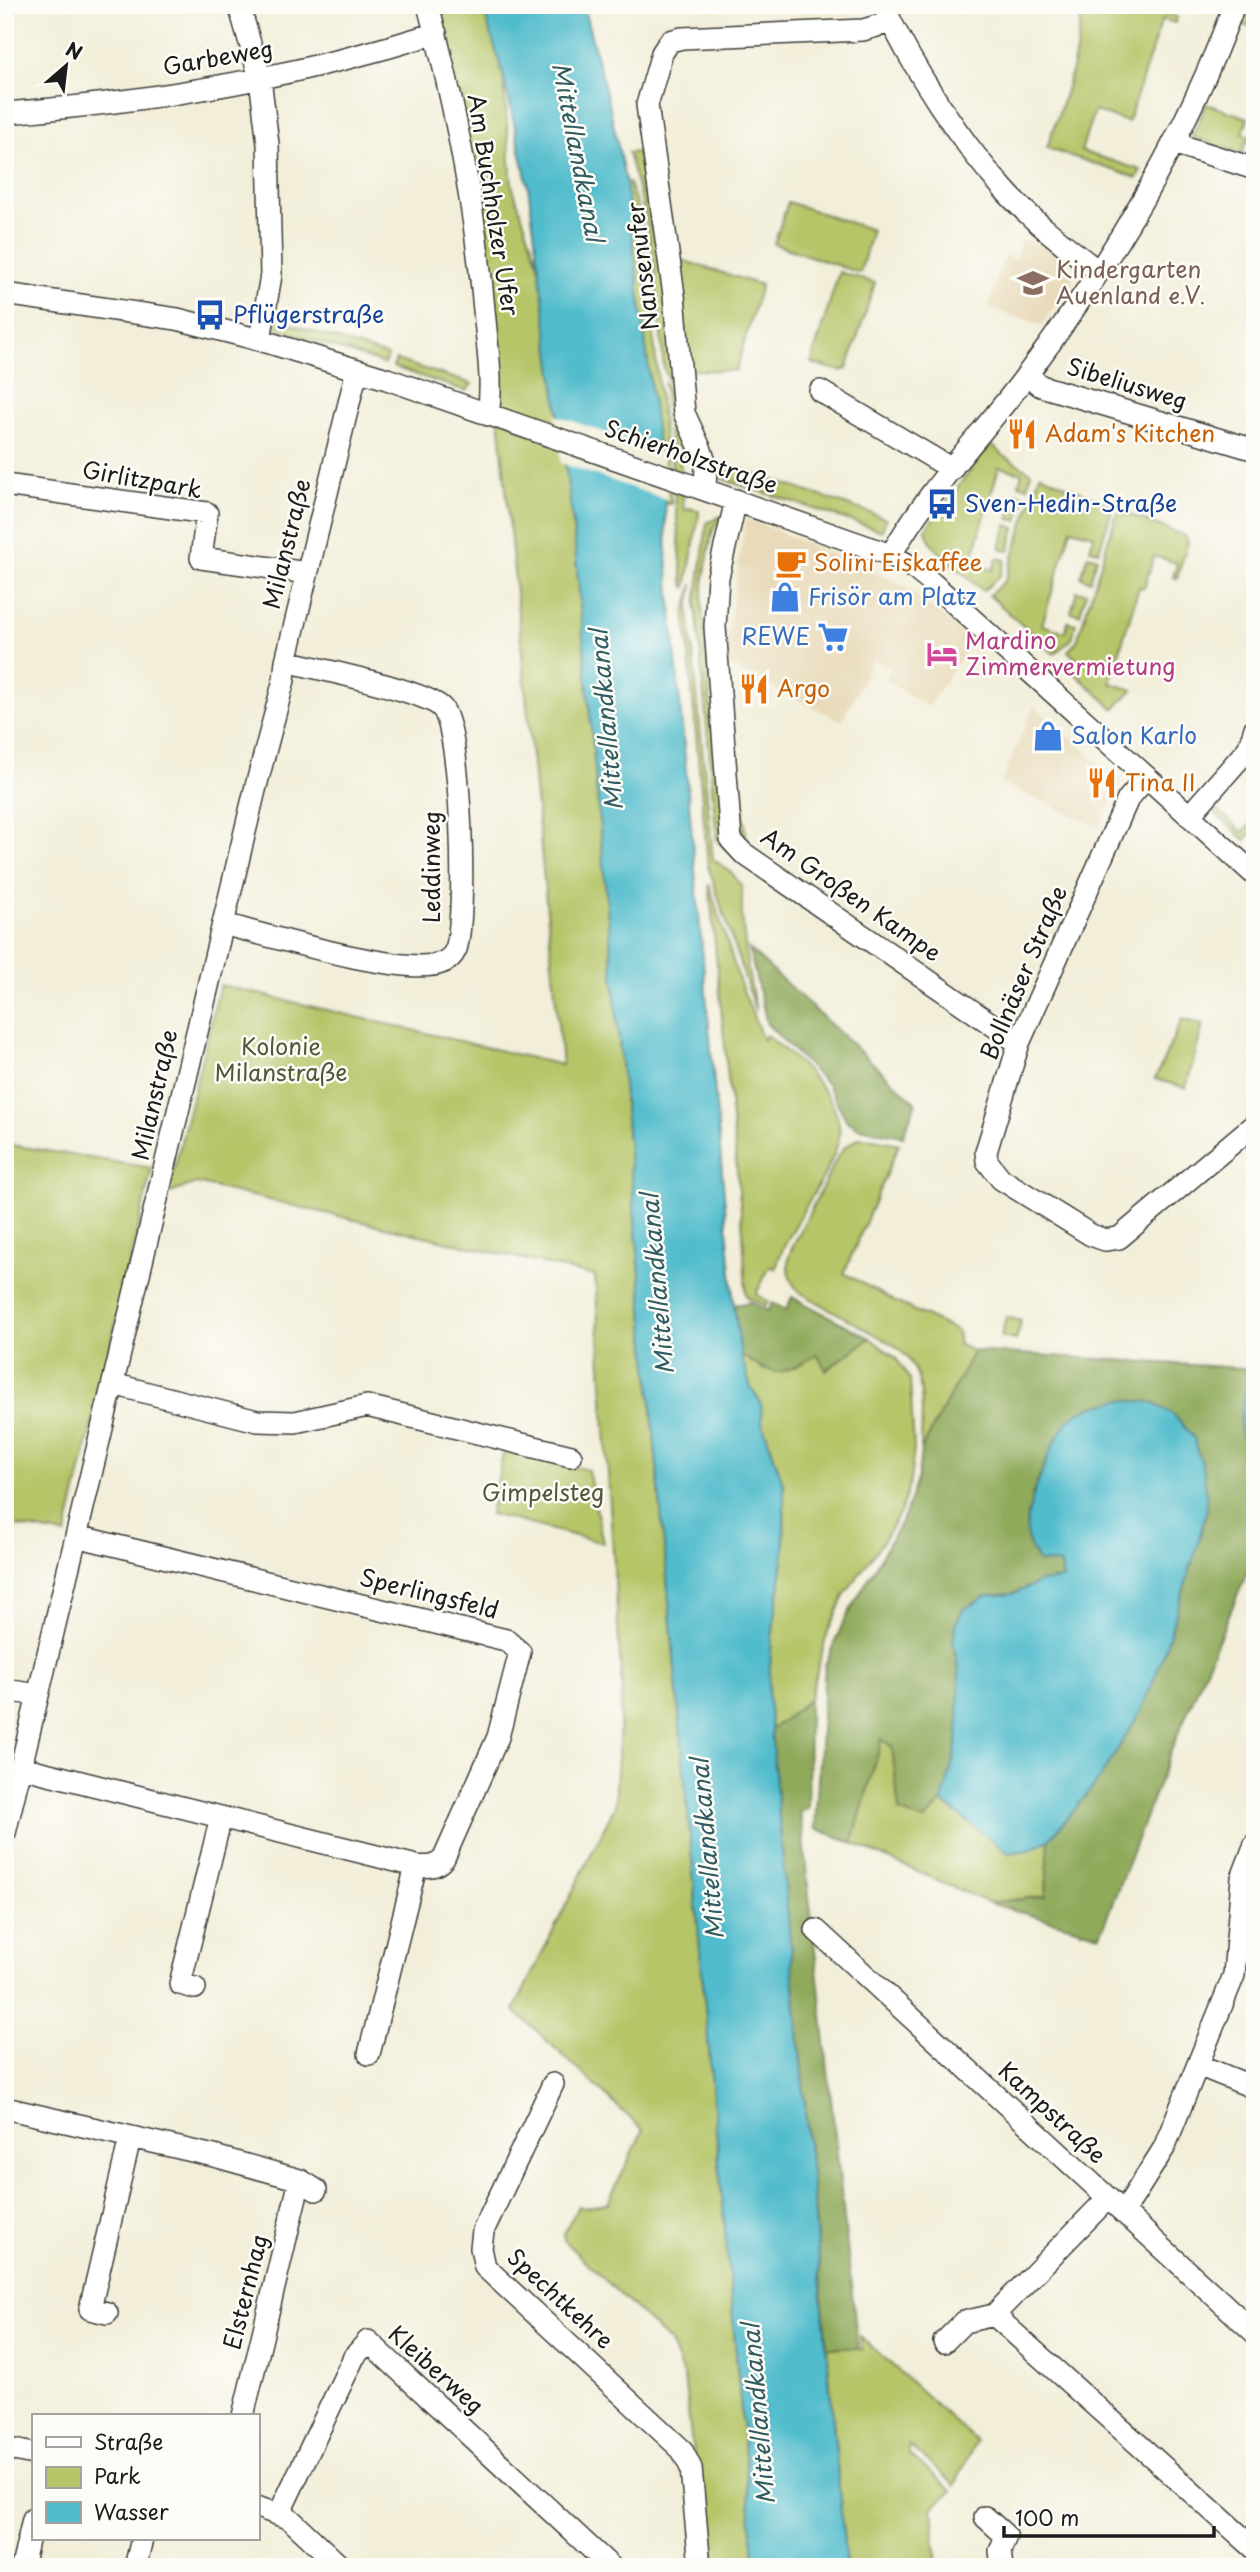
<svg xmlns="http://www.w3.org/2000/svg" width="1260" height="2572" font-family="'Playpen Sans',sans-serif">
<style>
.built{fill:#e8daba}
.green{fill:#b5c568;stroke:#687042;stroke-width:2}
.forest{fill:#90aa5c;stroke:#56633c;stroke-width:2}
.water{fill:#51bccc;stroke:#366c74;stroke-width:2}
.pier{fill:#f2eed9}
.lines{fill:none;stroke-linecap:round;stroke-linejoin:round}
.minor-casing{stroke:#3c3c38;stroke-width:24}
.minor{stroke:#fff;stroke-width:21}
.labels{text-anchor:middle;stroke-width:5;stroke-linejoin:round;paint-order:stroke}
.street-label{font-size:23px;fill:#1c1c1c;stroke:#fdfcf7}
.education-label{font-size:23px;fill:#785e54;stroke:#fdfcf7;text-anchor:start}
.transit-label{font-size:23px;fill:#164399;stroke:#fdfcf7;text-anchor:start}
.food-label{font-size:23px;fill:#c56008;stroke:#fdfcf7;text-anchor:start}
.shop-label{font-size:23px;fill:#366cbe;stroke:#fdfcf7;text-anchor:start}
.hotel-label{font-size:23px;fill:#b23c85;stroke:#fdfcf7;text-anchor:start}
.park-label{font-size:23px;fill:#525737;stroke:#fdfcf7}
.water-label{font-size:24px;font-style:italic;fill:#315c62;stroke:#fdfcf7}
</style>
<rect width="100%" height="100%" fill="#fdfcf7"/>
<filter id="ink" filterUnits="userSpaceOnUse"><feTurbulence type="fractalNoise" baseFrequency=".0143" numOctaves="2"/><feDisplacementMap in="SourceGraphic" scale="14" xChannelSelector="R" yChannelSelector="G"/><feConvolveMatrix kernelMatrix="1 2 1 2 8 2 1 2 1" color-interpolation-filters="sRGB"/></filter>
<filter id="wash" filterUnits="userSpaceOnUse"><feTurbulence type="fractalNoise" baseFrequency=".00686" numOctaves="4" result="noise"/><feDisplacementMap in="SourceGraphic" scale="28" xChannelSelector="R" yChannelSelector="G"/><feGaussianBlur stdDeviation="1.57" result="paint"/><feColorMatrix in="noise" values="0 0 0 0 0 0 0 0 0 0 0 0 0 0 0 0 0 1.4 0 .05"/><feComposite in="paint" operator="in"/></filter>
<g filter="url(#wash)">
<rect width="100%" height="100%" fill="#f2eed9"/>
<path class="built" d="M 1021,240 L 1045,246 L 1065,262 L 1072,273 L 1072,281 L 1042,325 L 988,308 L 1004,256 L 1015,260 Z
M 746,518 L 900,583 L 973,640 L 928,707 L 885,680 L 890,667 L 873,659 L 842,721 L 723,663 Z
M 1034,706 L 1122,782 L 1099,827 L 1001,783 Z"/>
<path class="green" d="M 434,5 L 482,5 L 503,74 L 512,185 L 540,270 L 573,524 L 755,2567 L 706,2567 L 684,2377 L 670,2342 L 565,2242 L 563,2236 L 578,2206 L 584,2208 L 608,2203 L 643,2130 L 514,2010 L 615,1806 L 622,1689 L 595,1276 L 196,1183 L 168,1194 L 220,985 L 562,1065 L 499,418 L 494,288 L 442,32 Z
M 1081,5 L 1142,5 L 1177,17 L 1175,23 L 1162,19 L 1128,122 L 1094,111 L 1081,151 L 1141,170 L 1137,178 L 1047,148 C 1062,102 1081,55 1081,5 Z
M 1250,5 L 1255,5 L 1255,28 L 1242,25 Z
M 1206,104 L 1248,118 L 1243,134 L 1255,138 L 1255,144 L 1246,141 L 1242,154 L 1192,137 Z
M 638,152 L 645,196 L 656,195 L 679,408 L 664,369 L 654,261 L 645,214 L 628,153 Z
M 629,183 L 641,217 L 671,504 L 665,503 L 626,184 Z
M 788,202 L 872,230 L 860,273 L 774,244 Z
M 675,258 L 761,285 L 736,371 L 688,370 Z
M 839,272 L 875,283 L 847,369 L 841,371 L 811,363 Z
M 270,317 L 388,356 L 384,364 L 269,326 Z
M 396,360 L 472,384 L 466,391 L 393,367 Z
M 664,381 L 693,461 L 680,459 L 684,509 L 687,510 L 689,508 L 699,511 L 699,514 L 686,588 L 683,583 Z
M 991,444 L 1004,456 L 1031,472 L 1028,487 L 1019,484 L 1022,473 L 999,467 L 971,563 L 993,570 L 997,558 L 1005,560 L 1000,576 L 983,591 C 969,577 926,548 926,528 Z
M 716,464 L 728,465 L 871,513 L 886,519 L 882,531 L 713,476 Z
M 1040,474 L 1113,506 L 1099,551 L 1090,549 L 1094,535 L 1071,529 L 1042,625 L 1065,632 L 1068,622 L 1076,624 L 1072,639 L 1054,654 L 989,595 L 1005,581 Z
M 1016,493 L 1025,496 L 1018,521 L 1009,519 Z
M 1121,511 L 1185,536 L 1188,542 L 1177,578 L 1173,577 L 1177,563 L 1154,556 L 1144,588 L 1139,587 L 1110,683 L 1133,690 L 1114,709 L 1069,668 L 1077,660 L 1068,651 L 1077,641 L 1116,515 Z
M 719,517 L 723,518 L 723,522 L 715,525 L 712,533 L 704,578 L 702,602 L 703,622 L 707,625 L 704,631 L 708,678 L 712,685 L 709,688 L 727,849 L 717,841 L 696,604 L 707,523 Z
M 1007,525 L 1015,528 L 1009,551 L 1000,548 Z
M 1088,555 L 1097,558 L 1090,581 L 1081,577 Z
M 693,584 L 689,610 L 713,859 L 732,873 L 742,887 L 742,918 L 748,970 L 756,1012 L 708,866 L 685,613 Z
M 1077,591 L 1086,593 L 1080,614 L 1071,612 Z
M 736,788 L 741,788 L 746,836 L 739,838 Z
M 1217,794 L 1222,799 L 1215,807 L 1242,832 L 1251,824 L 1255,825 L 1255,829 L 1245,840 L 1209,808 Z
M 709,884 L 739,980 L 763,1040 L 766,1035 C 792,1055 845,1099 839,1137 C 835,1161 813,1194 801,1215 C 792,1233 780,1249 776,1269 L 770,1266 L 756,1294 L 768,1301 L 765,1306 L 746,1296 L 743,1232 Z
M 1182,1019 L 1203,1025 L 1186,1088 L 1155,1079 Z
M 858,1138 L 875,1139 L 899,1144 L 844,1273 L 898,1303 L 957,1331 L 959,1345 L 974,1351 L 921,1450 C 921,1410 930,1369 892,1344 L 801,1293 C 788,1282 785,1266 791,1250 L 837,1158 L 845,1147 Z
M 5,1144 L 152,1168 L 66,1535 L 5,1524 Z
M 1006,1317 L 1021,1321 L 1016,1340 L 1001,1337 Z
M 870,1338 L 896,1358 L 910,1380 L 914,1449 L 910,1482 L 901,1511 L 884,1540 L 845,1594 L 828,1631 L 809,1700 L 771,1730 L 768,1695 L 772,1637 L 784,1553 L 785,1514 L 778,1468 L 762,1422 L 761,1403 L 751,1388 L 741,1355 L 764,1370 L 818,1355 L 827,1370 Z
M 504,1450 L 588,1470 L 603,1543 L 490,1514 Z
M 882,1739 L 892,1747 L 937,1805 L 942,1802 L 974,1826 L 1029,1850 L 1049,1840 L 1046,1896 L 989,1903 L 852,1843 Z
M 860,2336 L 976,2441 L 955,2485 L 909,2445 L 909,2454 L 953,2491 L 932,2508 L 937,2567 L 846,2567 L 827,2348 L 858,2348 L 862,2350 Z"/>
<path class="forest" d="M 749,949 L 916,1103 L 903,1136 L 859,1128 L 847,1121 L 827,1084 L 767,1024 Z
M 792,1297 L 870,1338 L 826,1370 L 817,1355 C 779,1375 780,1380 741,1355 L 734,1305 L 746,1303 L 748,1301 L 768,1311 L 772,1303 L 786,1310 Z
M 974,1351 L 1255,1369 L 1255,1386 L 1247,1388 L 1249,1449 L 1255,1451 L 1255,1554 L 1173,1746 L 1100,1935 L 989,1903 L 1046,1896 L 1049,1840 L 1097,1782 L 1140,1713 L 1161,1662 L 1197,1547 L 1207,1507 L 1093,1406 L 1069,1420 L 1045,1463 L 1032,1495 L 1061,1564 L 1063,1579 L 1040,1582 L 1013,1594 L 986,1596 L 963,1610 L 955,1625 L 953,1643 L 959,1670 L 958,1730 L 955,1755 L 942,1802 L 924,1821 L 899,1811 L 892,1747 L 882,1739 L 852,1843 L 815,1828 L 825,1665 L 843,1623 L 905,1515 L 918,1476 L 921,1450 Z
M 809,1700 L 808,1809 L 800,1811 L 858,2348 L 827,2348 L 771,1730 Z"/>
<path class="water" d="M 482,5 L 583,5 L 610,108 L 626,184 L 665,503 L 667,558 L 734,1305 L 741,1355 L 751,1388 L 761,1403 L 762,1422 L 784,1486 L 784,1553 L 772,1637 L 768,1695 L 846,2567 L 755,2567 L 573,524 L 528,186 L 503,74 Z
M 1255,1386 L 1255,1451 C 1231,1444 1242,1405 1247,1388 Z
M 1120,1400 L 1150,1402 L 1173,1414 L 1194,1438 L 1204,1471 L 1207,1508 L 1197,1547 L 1161,1662 L 1140,1713 L 1097,1782 L 1049,1840 L 1029,1850 L 1009,1853 L 942,1802 L 955,1755 L 958,1730 L 959,1670 L 953,1643 L 955,1625 L 963,1610 L 986,1596 L 1013,1594 L 1040,1582 L 1063,1579 L 1061,1564 L 1038,1562 C 1035,1554 1028,1545 1027,1537 C 1022,1515 1053,1436 1069,1420 C 1082,1407 1103,1404 1120,1400 Z"/>
<path class="pier" d="M 555,415 L 662,452 L 668,500 L 561,463 Z"/>
</g>
<g filter="url(#ink)">
<g class="lines">
<g class="minor-casing">
<path id="minor" d="M 239,5 L 260,78 L 268,144 L 271,275 L 260,340
M 428,5 C 456,109 476,213 485,320 C 488,352 493,384 488,415
M 883,5 C 913,69 960,142 1008,194 C 1035,223 1067,247 1098,271
M 5,113 C 150,102 297,77 436,33
M 1173,143 L 1255,169
M 5,294 L 177,319 L 260,340 L 387,379 L 891,555 L 912,567 L 932,583 L 1255,875
M 1027,375 L 1041,386 L 1255,450
M 820,391 L 952,469
M 5,485 L 207,513 L 201,558 L 307,573
M 705,490 L 706,465 L 701,450 L 684,413 L 674,295 L 647,105 L 662,53 L 670,41 L 682,38 L 863,30 L 891,22
M 736,500 L 718,577 L 715,627 L 731,840 L 743,853 L 1019,1043
M 891,555 C 927,490 982,435 1026,376 C 1109,266 1187,135 1234,5
M 1147,777 L 1128,799 L 1019,1043 L 986,1152 L 987,1161 L 1001,1179 L 1091,1235 L 1105,1240 L 1119,1238 L 1255,1124
M 1189,816 L 1248,749 L 1255,728
M 223,924 C 266,935 405,977 441,963 C 448,961 453,956 456,949 C 467,917 462,732 442,708 C 427,691 314,668 286,661
M 113,1384 L 257,1421 L 295,1422 L 367,1406 L 571,1456
M 5,1690 L 38,1695
M 21,1767 L 416,1866 C 428,1867 436,1868 444,1858 L 498,1737 L 520,1652 L 506,1640 L 76,1536
M 5,1833 L 255,790 L 284,680 L 286,661 L 357,370
M 816,1930 L 1255,2333
M 195,1988 L 180,1984 L 221,1817
M 369,2054 L 416,1866
M 1198,2065 L 1255,2088
M 553,2084 L 483,2231 L 481,2248 L 485,2267 L 682,2450 L 691,2468 L 700,2567
M 5,2108 L 214,2156 L 300,2180 L 316,2190
M 1123,2213 L 1164,2148 L 1234,1975 L 1242,1878 L 1255,1844
M 107,2313 L 90,2309 L 130,2138
M 994,2315 L 1255,2549
M 944,2342 L 964,2322 L 994,2315 L 1107,2199
M 243,2416 L 300,2180
M 5,2448 L 33,2454
M 257,2507 L 290,2519 L 341,2567
M 279,2514 L 354,2357 L 368,2341 L 611,2567
M 985,2517 L 1006,2536 L 1000,2551 L 1002,2567
M 22,2567 L 33,2519
M 135,2567 L 142,2539"/>
</g>
<use href="#minor" class="minor"/>
</g>
</g>
<defs>
<g id="school-bare" transform="scale(2.415)"><path d="M0-5L7-2L0 1L-7-2ZM-4 1L0 2.5L4 1V4Q0 6-4 4Z" fill="#8d6e63" stroke="#fdfcf7" stroke-width="2.5" paint-order="stroke"/></g>
<g id="bus-bare" transform="scale(2.415)"><path d="M-5-6H5V4H4V6H2V4H-2V6H-4V4H-5ZM-3.5-4V0h7V-4ZM-3.5 1.2v1.5H-2V1.2ZM2 1.2v1.5H3.5V1.2Z" fill="#1a4fb4" stroke="#fdfcf7" stroke-width="2.5" paint-order="stroke"/></g>
<g id="restaurant-bare" transform="scale(2.415)"><path d="M-5-6h1v4h1v-4h1v4h1v-4h1v5L-1.5 .5V6h-2V.5L-5-1ZM5-6V6H3V1.5H1.5Q1.5-4 5-6Z" fill="#e8710a" stroke="#fdfcf7" stroke-width="2.5" paint-order="stroke"/></g>
<g id="cafe-bare" transform="scale(2.415)"><path d="M-5.5-4.5H6V0H3Q3 3.5 0 3.5H-2.5Q-5.5 3.5-5.5 0ZM3-3.2v2h1.7v-2ZM-6 4.5H4V6H-6Z" fill="#e8710a" stroke="#fdfcf7" stroke-width="2.5" paint-order="stroke"/></g>
<g id="shop-bare" transform="scale(2.415)"><path d="M-5-2.5h2.3a2.7 3.5 0 0 1 5.4 0H5L5.5 6h-11ZM-1.5-2.5h3a1.5 2.3 0 0 0-3 0Z" fill="#3f7fe0" stroke="#fdfcf7" stroke-width="2.5" paint-order="stroke"/></g>
<g id="supermarket-bare" transform="scale(2.415)"><path d="M-6-5.5h2.5l.6 2H6L4.5 2H-2.5L-4.4-4H-6ZM-1.5 3.2a1.3 1.3 0 1 0 .1 0ZM3 3.2a1.3 1.3 0 1 0 .1 0Z" fill="#3f7fe0" stroke="#fdfcf7" stroke-width="2.5" paint-order="stroke"/></g>
<g id="hotel-bare" transform="scale(2.415)"><path d="M-6-4.5h1.5V1H6V5H4.5V3h-9V5H-6ZM-4 0a1.8 1.8 0 1 1 3.6 0ZM.5 0V-2.5h3Q6-2.5 6 0Z" fill="#d1479c" stroke="#fdfcf7" stroke-width="2.5" paint-order="stroke"/></g>
</defs>
<g fill-rule="evenodd">
<use href="#school-bare" x="1033" y="283"/>
<use href="#bus-bare" x="210" y="315"/>
<use href="#restaurant-bare" x="1022" y="434"/>
<use href="#bus-bare" x="942" y="504"/>
<use href="#cafe-bare" x="791" y="563"/>
<use href="#shop-bare" x="785" y="597"/>
<use href="#supermarket-bare" x="833" y="637"/>
<use href="#hotel-bare" x="942" y="654"/>
<use href="#restaurant-bare" x="754" y="689"/>
<use href="#shop-bare" x="1048" y="736"/>
<use href="#restaurant-bare" x="1102" y="783"/>
</g>
<g class="labels">
<g class="street-label">
<text transform="translate(218 58) rotate(-10)" y="8">Garbeweg</text>
<text transform="translate(493 205) rotate(81)" y="8">Am Buchholzer Ufer</text>
<text transform="translate(643 266) rotate(-97)" y="8">Nansenufer</text>
<text transform="translate(1127 384) rotate(17)" y="8">Sibeliusweg</text>
<text transform="translate(691 457) rotate(19)" y="8">Schierholzstraße</text>
<text transform="translate(142 480) rotate(10)" y="8">Girlitzpark</text>
<text transform="translate(287 544) rotate(-76)" y="8">Milanstraße</text>
<text transform="translate(432 867) rotate(-90)" y="8">Leddinweg</text>
<text transform="translate(851 895) rotate(35)" y="8">Am Großen Kampe</text>
<text transform="translate(1024 973) rotate(-67)" y="8">Bollnäser Straße</text>
<text transform="translate(155 1095) rotate(-77)" y="8">Milanstraße</text>
<text transform="translate(429 1594) rotate(14)" y="8">Sperlingsfeld</text>
<text transform="translate(1052 2113) rotate(43)" y="8">Kampstraße</text>
<text transform="translate(246 2292) rotate(-76)" y="8">Elsternhag</text>
<text transform="translate(560 2299) rotate(43)" y="8">Spechtkehre</text>
<text transform="translate(436 2370) rotate(42)" y="8">Kleiberweg</text>
</g>
<g class="education-label">
<text x="1056" y="278">Kindergarten<tspan x="1056" dy="26">Auenland e.V.</tspan></text>
</g>
<g class="transit-label">
<text x="233" y="323">Pflügerstraße</text>
<text x="965" y="512">Sven-Hedin-Straße</text>
</g>
<g class="food-label">
<text x="1045" y="442">Adam's Kitchen</text>
<text x="814" y="571">Solini Eiskaffee</text>
<text x="777" y="697">Argo</text>
<text x="1125" y="791">Tina II</text>
</g>
<g class="shop-label">
<text x="808" y="605">Frisör am Platz</text>
<text x="810" y="645" text-anchor="end">REWE</text>
<text x="1071" y="744">Salon Karlo</text>
</g>
<g class="hotel-label">
<text x="965" y="649">Mardino<tspan x="965" dy="26">Zimmervermietung</tspan></text>
</g>
<g class="park-label">
<text x="281" y="1055">Kolonie<tspan x="281" dy="26">Milanstraße</tspan></text>
<text x="543" y="1501">Gimpelsteg</text>
</g>
<g class="water-label">
<text transform="translate(577 152) rotate(79)" y="8">Mittellandkanal</text>
<text transform="translate(607 720) rotate(-95)" y="8">Mittellandkanal</text>
<text transform="translate(658 1284) rotate(-95)" y="8">Mittellandkanal</text>
<text transform="translate(708 1849) rotate(-95)" y="8">Mittellandkanal</text>
<text transform="translate(759 2414) rotate(-95)" y="8">Mittellandkanal</text>
</g>
</g>
<rect width="1260" height="2572" fill="none" stroke="#fdfcf7" stroke-width="28"/>
<rect x="32" y="2414" width="228" height="126" fill="#fdfcf7" stroke="#a3a29f" stroke-width="2"/>
<rect x="46" y="2437" width="35" height="10" fill="#ffffff" stroke="#a3a29f" stroke-width="2"/>
<text x="94" y="2450" font-size="21" fill="#1c1c1c">Straße</text>
<rect x="46" y="2467" width="35" height="21" fill="#b5c568" stroke="#a3a29f" stroke-width="2"/>
<text x="94" y="2484" font-size="21" fill="#1c1c1c">Park</text>
<rect x="46" y="2502" width="35" height="21" fill="#51bccc" stroke="#a3a29f" stroke-width="2"/>
<text x="94" y="2520" font-size="21" fill="#1c1c1c">Wasser</text>
<g transform="translate(66 66) rotate(28)" stroke="#fdfcf7" stroke-width="5" paint-order="stroke">
<path d="M0-5L12 26L0 18L-12 26Z" fill="#1c1c1c"/>
<text y="-10" font-size="19" font-weight="bold" text-anchor="middle" fill="#1c1c1c">N</text>
</g>
<path d="M1004 2526v10h210v-10" fill="none" stroke="#1c1c1c" stroke-width="3.5"/>
<text x="1015" y="2526" font-size="21" fill="#1c1c1c" stroke="#fdfcf7" stroke-width="5" paint-order="stroke">100 m</text>
</svg>
